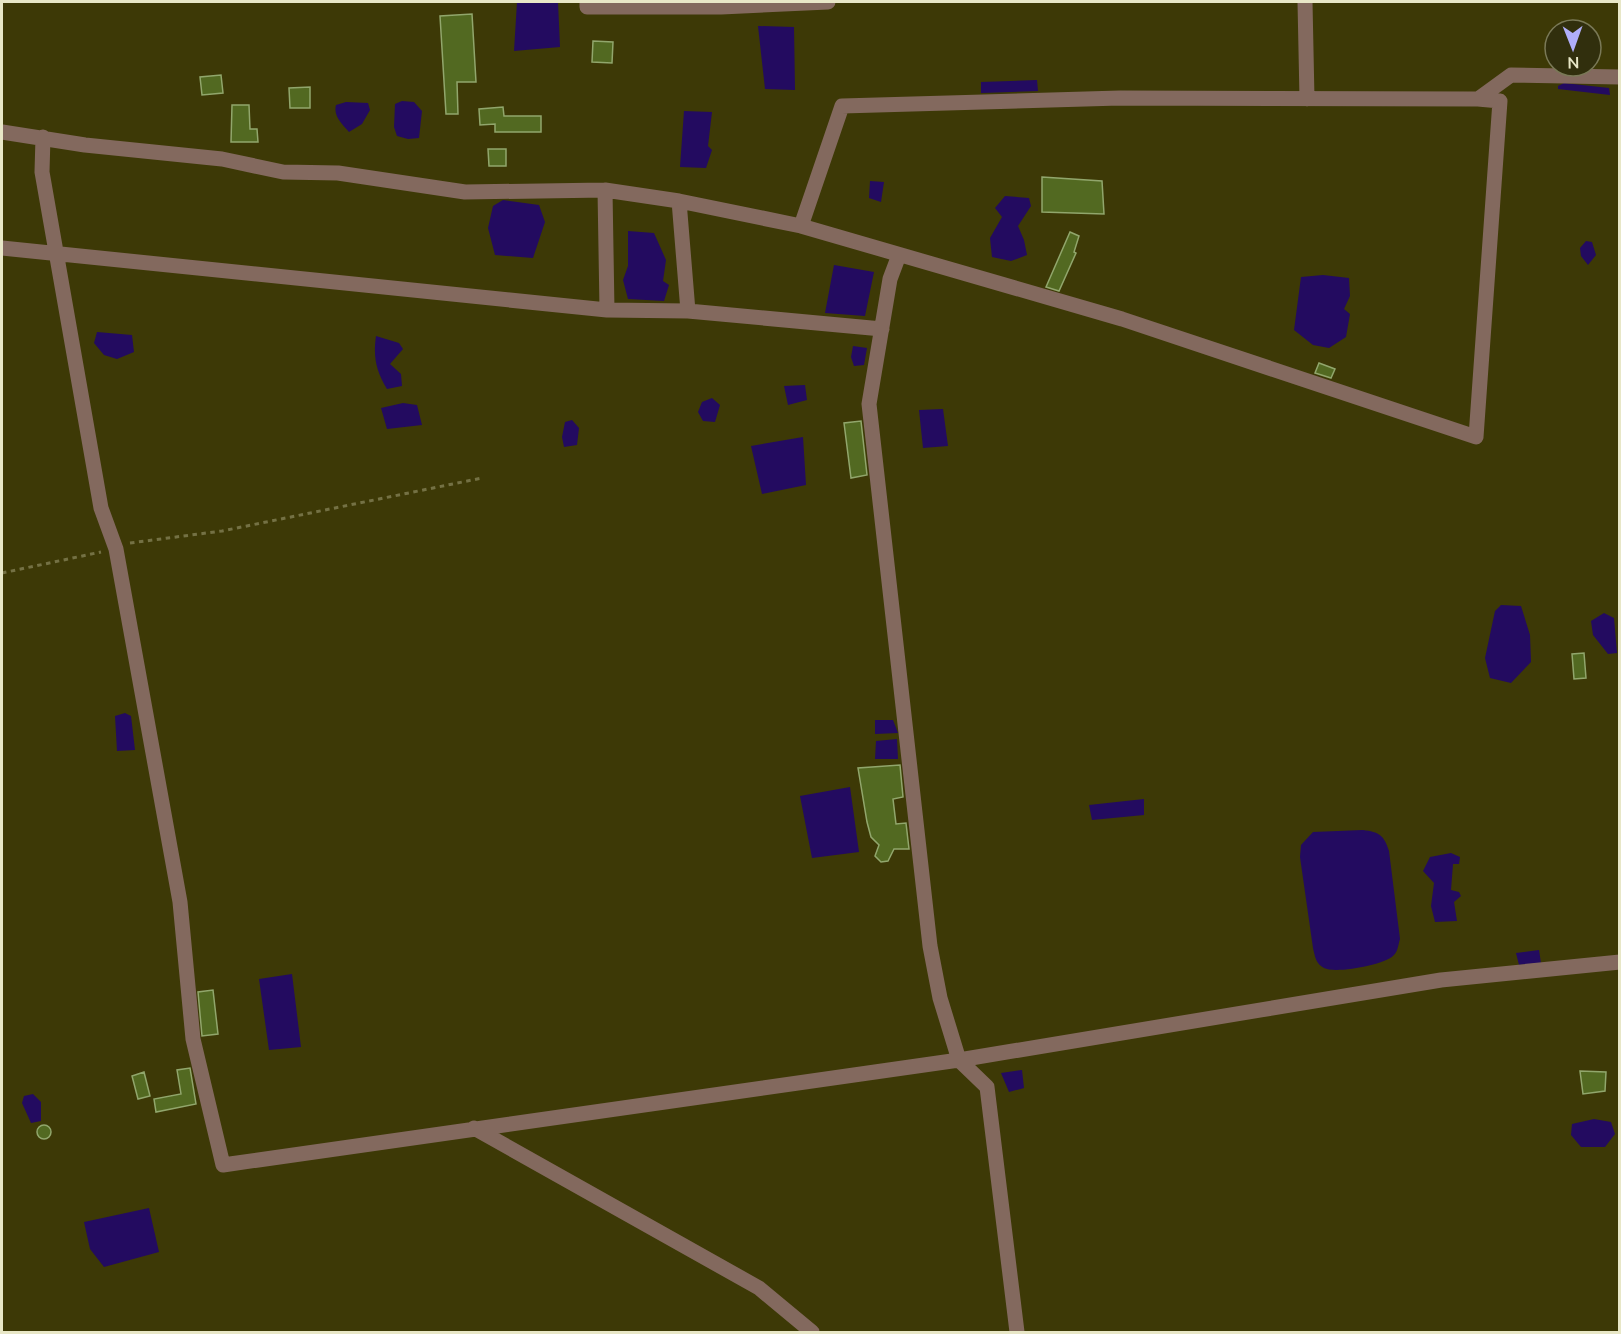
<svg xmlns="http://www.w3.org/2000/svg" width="1621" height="1334" font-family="'Nunito Sans',sans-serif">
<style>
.water{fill:#230b60}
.building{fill:#526921;stroke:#91a66c;stroke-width:1.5}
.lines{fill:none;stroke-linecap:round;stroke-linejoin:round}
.path{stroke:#747144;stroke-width:3;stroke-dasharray:4.5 4.5;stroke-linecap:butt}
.street{stroke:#83695e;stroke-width:15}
</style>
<rect width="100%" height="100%" fill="#3d3906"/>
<path class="water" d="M 517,2 L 558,2 L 560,47 L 514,51 Z
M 758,26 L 794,27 L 795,90 L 765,89 Z
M 1037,80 L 1038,91 L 981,93 L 981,82 Z
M 1564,83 L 1609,88 L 1610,95 L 1558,89 L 1558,86 Z
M 402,101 L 414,102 L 422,111 L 419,138 L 408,139 L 397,136 L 394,127 L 395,104 Z
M 346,102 L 368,103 L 370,110 L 362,124 L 349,132 C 342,124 333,116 336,105 Z
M 684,111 L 712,112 L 708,146 L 712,150 L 706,168 L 680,167 Z
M 870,181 L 884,182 L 881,202 L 869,198 Z
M 1005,196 L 1029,198 L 1031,206 L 1018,226 L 1024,240 L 1027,255 L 1011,261 L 992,257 L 990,238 L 1002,217 L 995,208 Z
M 503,200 L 539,205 L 545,222 L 533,258 L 495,255 L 488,228 L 493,206 Z
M 628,231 L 654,233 L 666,260 L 663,281 L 669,285 L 664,301 L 628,299 L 623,280 L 628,266 Z
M 1586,241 L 1592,242 L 1596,255 L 1588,265 L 1581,256 L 1580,248 Z
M 834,265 L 874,272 L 865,316 L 825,313 Z
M 1323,275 L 1349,278 L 1350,296 L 1344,309 L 1350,314 L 1346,337 L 1329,348 L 1313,345 L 1294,330 L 1301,277 Z
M 97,332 L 132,335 L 134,352 L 117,359 L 104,355 L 94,343 Z
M 376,336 L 399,343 L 403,349 L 390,364 L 401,374 L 402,386 L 387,389 C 376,371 373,357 376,336 Z
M 853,346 L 867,348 L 864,365 L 854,366 L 851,357 Z
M 805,385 L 807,400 L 788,405 L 784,386 Z
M 712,398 L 720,405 L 715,422 L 703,421 L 698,412 L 702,402 Z
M 403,403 L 417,405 L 422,425 L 387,429 L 381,408 Z
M 943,409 L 948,446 L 923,448 L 919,410 Z
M 572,420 L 579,428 L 577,445 L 564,447 L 562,437 L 565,422 Z
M 803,437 L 806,485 L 762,494 L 751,446 Z
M 1501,605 L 1521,606 L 1530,635 L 1531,662 L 1511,683 L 1490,678 L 1485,658 L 1495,611 Z
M 1604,613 L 1614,618 L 1617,653 L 1608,654 L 1593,635 L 1591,621 Z
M 125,713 L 131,716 L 135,750 L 117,751 L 115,716 Z
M 875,720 L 893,720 L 898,733 L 875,734 Z
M 897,739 L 898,759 L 875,759 L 876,741 Z
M 850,787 L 859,852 L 812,858 L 800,796 Z
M 1144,799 L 1144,815 L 1092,820 L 1089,805 Z
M 1363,830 C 1379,832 1384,835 1389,851 L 1400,939 C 1398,945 1398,952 1393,956 C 1384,965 1335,974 1324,968 C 1316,964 1315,957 1313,948 L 1300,857 L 1301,845 L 1313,832 Z
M 1451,853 L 1460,857 L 1459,864 L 1453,864 L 1451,890 L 1459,892 L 1461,896 L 1454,902 L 1457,921 L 1435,922 L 1431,906 L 1434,883 L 1423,871 L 1430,857 Z
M 1539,950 L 1541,963 L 1519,965 L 1516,953 Z
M 292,974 L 301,1047 L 269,1050 L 259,979 Z
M 1022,1070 L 1024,1088 L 1009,1092 L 1001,1073 Z
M 33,1094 L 41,1102 L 41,1121 L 31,1123 L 22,1103 L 24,1096 Z
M 1594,1119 L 1611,1122 L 1615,1134 L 1605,1147 L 1581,1147 L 1571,1135 L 1572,1124 Z
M 149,1208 L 159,1252 L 104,1267 L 90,1249 L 84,1222 Z"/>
<path class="building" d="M 472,14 L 476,82 L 457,82 L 458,114 L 446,114 L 440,16 Z
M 593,41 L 613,42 L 612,63 L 592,62 Z
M 221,75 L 223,93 L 202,95 L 200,77 Z
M 310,87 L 310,108 L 290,108 L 289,88 Z
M 232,105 L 249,105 L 250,129 L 257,129 L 258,142 L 231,142 Z
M 503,107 L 504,116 L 541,116 L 541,132 L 495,132 L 495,124 L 480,125 L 479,109 Z
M 488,149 L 506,149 L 506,166 L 489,166 Z
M 1042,177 L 1102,181 L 1104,214 L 1042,212 Z
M 1070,232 L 1079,236 L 1074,252 L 1076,253 L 1059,291 L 1046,287 Z
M 1319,363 L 1335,369 L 1331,378 L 1315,373 Z
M 861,421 L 867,475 L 851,478 L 844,423 Z
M 1584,653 L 1586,678 L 1574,679 L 1572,654 Z
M 900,765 L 903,797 L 893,799 L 896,824 L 906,823 L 909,849 L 894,849 L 888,861 L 881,862 L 875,856 L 879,845 L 871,837 L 867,822 L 858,768 Z
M 213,990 L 218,1034 L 202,1036 L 198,992 Z
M 190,1068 L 196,1104 L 156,1112 L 154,1099 L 181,1094 L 177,1070 Z
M 1580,1071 L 1606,1072 L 1605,1091 L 1583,1094 Z
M 144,1072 L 150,1096 L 138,1099 L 132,1076 Z
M37 1132a7 7 0 1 1 14 0a7 7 0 1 1-14 0Z"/>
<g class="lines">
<path class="path" d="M 130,543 L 222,531 L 482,478
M 2,573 L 101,552"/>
<path class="street" d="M 587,2 L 587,7 L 721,7 L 828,2
M 1305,2 L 1307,99
M 2,132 L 85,145 L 222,159 L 283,172 L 338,173 L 465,192 L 605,190 L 679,201 L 801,226 L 1122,319 L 1476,437 L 1500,101 L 1478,99
M 43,137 L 42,172 L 101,508 L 116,549 L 180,902 L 193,1039 L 223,1165 L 959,1060 L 1441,980 L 1620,962
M 605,190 L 607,310
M 679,201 L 688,311
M 801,226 L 842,106 L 1120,98 L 1478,99 L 1511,75 L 1620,77
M 2,248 L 607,310 L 688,311 L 882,329
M 899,255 L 890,279 L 869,404 L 930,946 L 940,998 L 959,1060 L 987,1087 L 1017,1332
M 474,1128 L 759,1288 L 812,1332"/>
</g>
<rect width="1621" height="1334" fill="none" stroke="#e8e7c7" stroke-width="6"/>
<g transform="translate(1573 48) rotate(179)"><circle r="28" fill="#312f0d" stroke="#7a7957" stroke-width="1.5"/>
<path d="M0-4.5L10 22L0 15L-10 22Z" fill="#b0aefa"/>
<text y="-9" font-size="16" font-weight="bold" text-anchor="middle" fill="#e8e7c7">N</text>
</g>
</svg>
